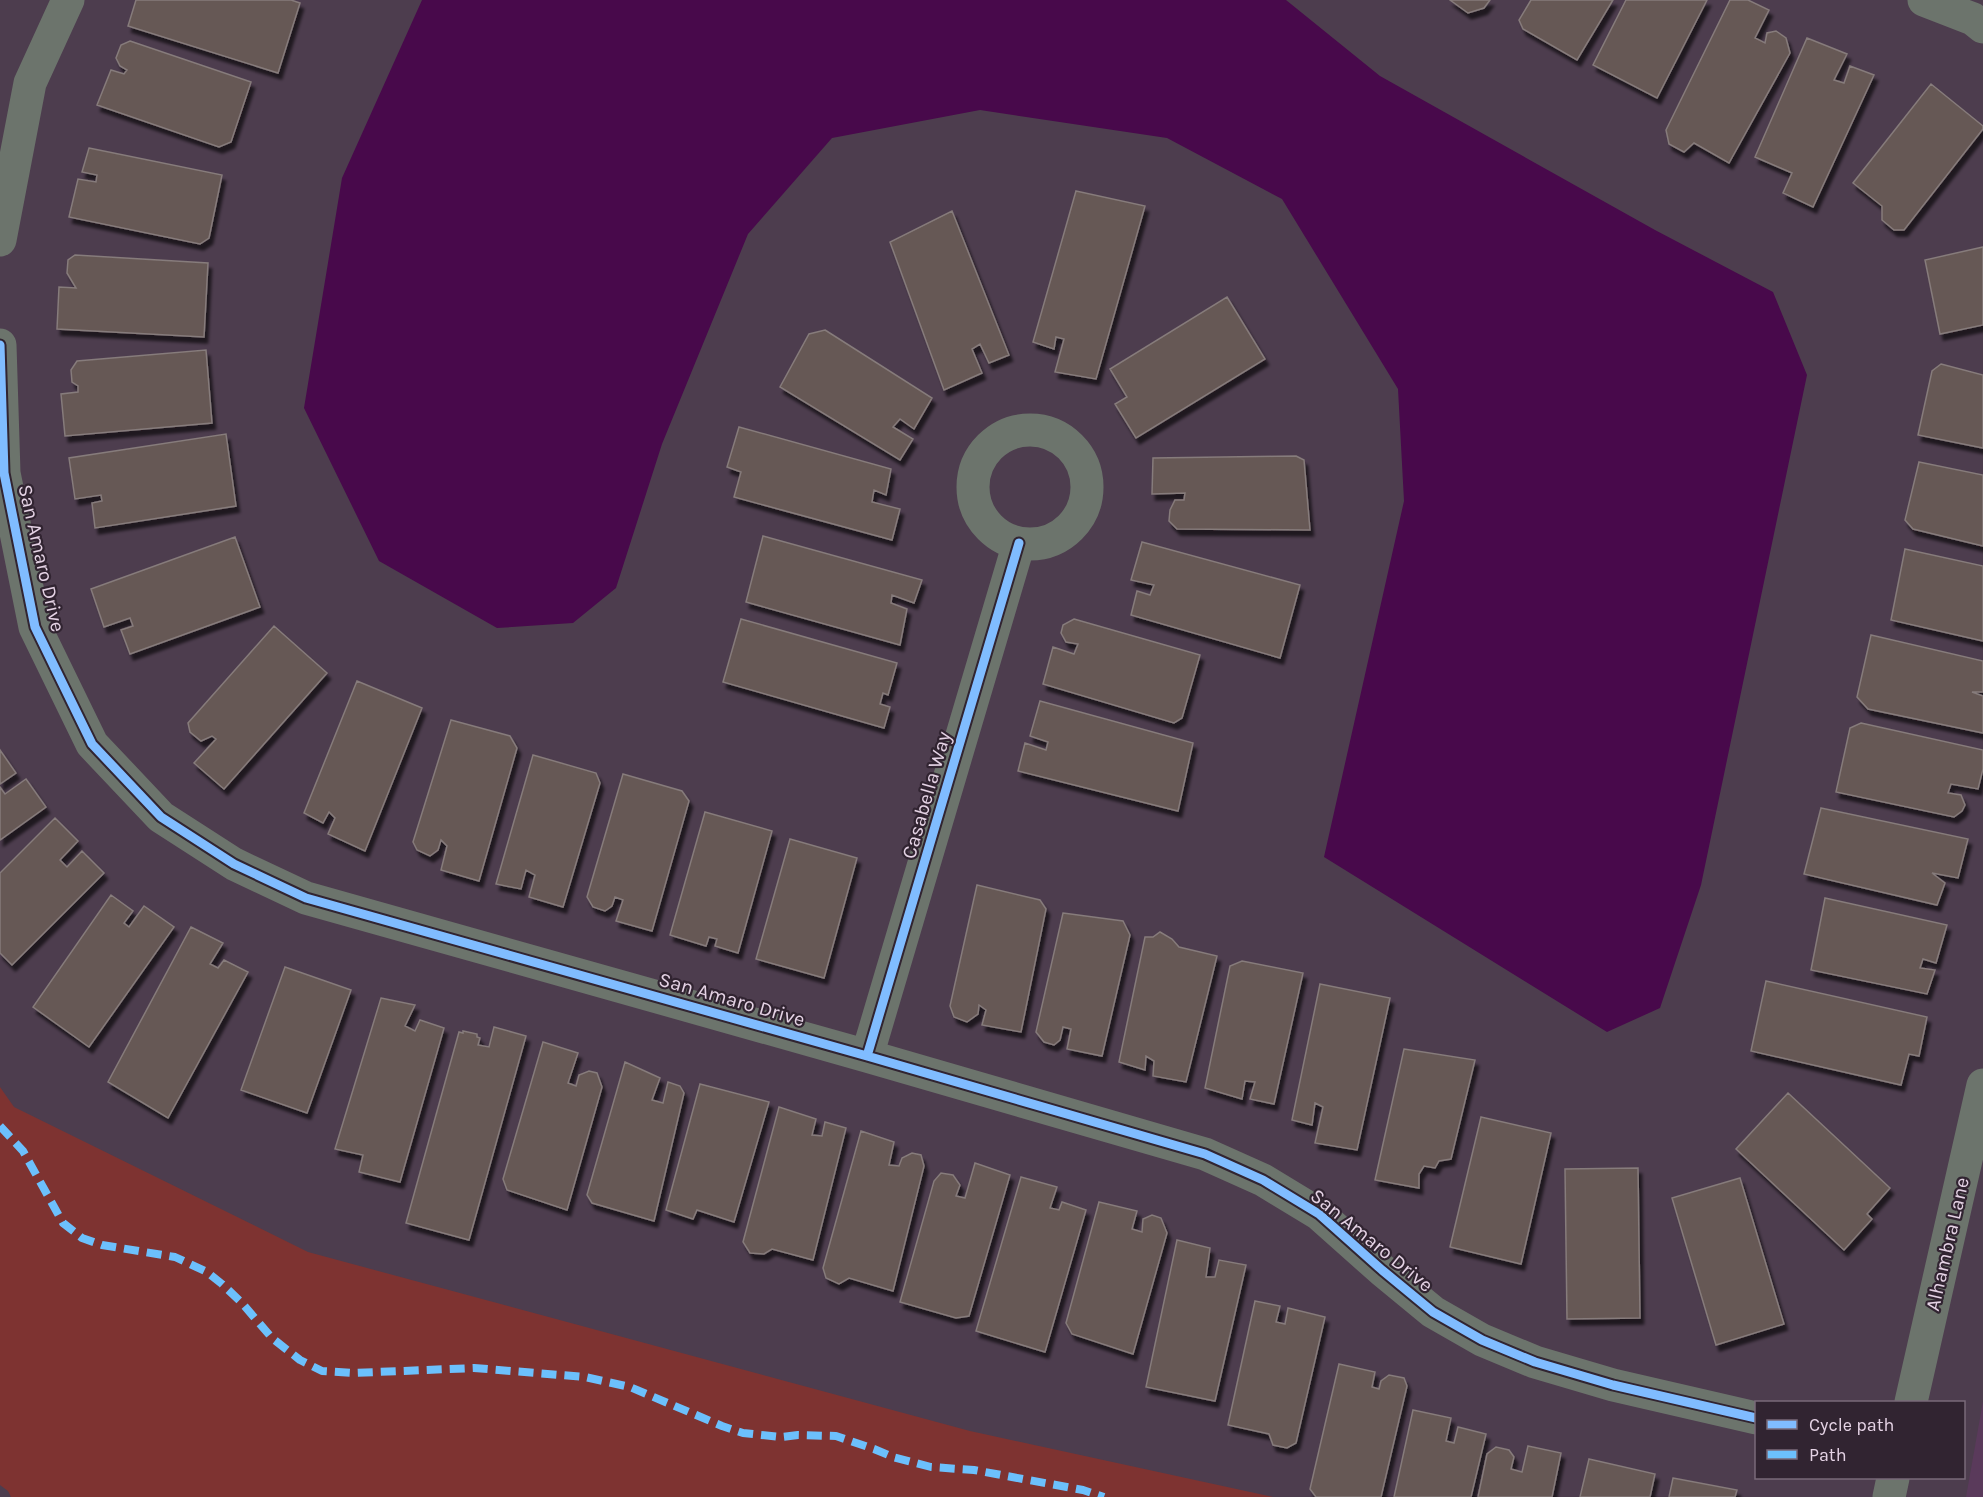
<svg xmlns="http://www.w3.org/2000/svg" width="1983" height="1497" font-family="Karla,sans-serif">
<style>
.built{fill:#5a3a5b}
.green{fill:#7e3331}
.water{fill:#48094b}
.building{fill:#665854;stroke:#867b7b;stroke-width:1.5;filter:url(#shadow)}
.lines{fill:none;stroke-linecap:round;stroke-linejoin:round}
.minor{stroke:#6c746c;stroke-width:33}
.quiet{stroke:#6cc0fc;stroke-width:8;stroke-dasharray:15 8;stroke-linecap:butt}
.cycleway-casing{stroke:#312431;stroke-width:13}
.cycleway{stroke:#80bcff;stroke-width:9}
.labels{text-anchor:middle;stroke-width:4.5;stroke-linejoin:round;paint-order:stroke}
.street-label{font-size:20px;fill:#e5d3e5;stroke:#312431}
</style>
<defs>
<filter id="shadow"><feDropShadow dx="3.5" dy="6" stdDeviation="1.5" flood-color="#0009"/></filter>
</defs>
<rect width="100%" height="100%" fill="#4d3d4e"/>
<path class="built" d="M 1983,1401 L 1983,1497 L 1966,1497 Z"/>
<path class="green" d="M 0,1087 L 14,1107 L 308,1252 L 970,1431 L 1273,1497 L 11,1497 L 8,1491 L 0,1485 Z"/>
<path class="water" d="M 422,0 L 1286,0 L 1380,76 L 1655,230 L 1773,292 L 1807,375 L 1701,885 L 1660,1008 L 1607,1032 L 1324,857 L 1404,501 L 1398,389 L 1282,199 L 1167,138 L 980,110 L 832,138 L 748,234 L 662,444 L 616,588 L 573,623 L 497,628 L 379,561 L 304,408 L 342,178 Z"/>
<path class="building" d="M 136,0 L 291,0 L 300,3 L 278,73 L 128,26 Z
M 1450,0 L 1490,0 L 1484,8 L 1468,13 Z
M 1531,0 L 1613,0 L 1577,60 L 1523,29 L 1519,20 Z
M 1626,0 L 1707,0 L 1657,98 L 1593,65 Z
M 1730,0 L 1748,0 L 1769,10 L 1755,38 L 1765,43 L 1767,33 L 1776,31 L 1786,38 L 1790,53 L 1729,163 L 1694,143 L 1684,152 L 1669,144 L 1666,130 Z
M 1807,38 L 1847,54 L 1834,80 L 1844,83 L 1850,66 L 1874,75 L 1813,207 L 1783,193 L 1792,173 L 1755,157 Z
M 130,41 L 251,82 L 231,142 L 219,147 L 97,105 L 111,70 L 124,74 L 127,70 L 120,66 L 116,58 L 121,45 Z
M 1931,84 L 1983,126 L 1983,129 L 1904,230 L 1894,230 L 1882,220 L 1882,206 L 1853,183 Z
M 89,148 L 222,175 L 209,238 L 200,244 L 69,217 L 78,179 L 96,182 L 97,175 L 82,172 Z
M 1076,191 L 1145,206 L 1096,379 L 1055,372 L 1064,339 L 1056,337 L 1054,349 L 1033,342 Z
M 952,211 L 1009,355 L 989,363 L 980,344 L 972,349 L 982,373 L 944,390 L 890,242 Z
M 1983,247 L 1983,325 L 1940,334 L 1925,260 Z
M 75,255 L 208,263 L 204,337 L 57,329 L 59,287 L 76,288 L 67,273 L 68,260 Z
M 1227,297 L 1265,359 L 1136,438 L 1115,404 L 1127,397 L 1110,369 Z
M 825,330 L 932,398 L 914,429 L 900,419 L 893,427 L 913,439 L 900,460 L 780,387 L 809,334 Z
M 206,350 L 212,423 L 65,436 L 61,394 L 78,392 L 78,386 L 72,382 L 71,370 L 77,361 Z
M 1941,364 L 1983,375 L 1983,448 L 1918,435 L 1932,371 Z
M 739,427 L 891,469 L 886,495 L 874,490 L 872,502 L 900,509 L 892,540 L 734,497 L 741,472 L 727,467 Z
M 226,434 L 236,506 L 95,528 L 92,503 L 102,501 L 101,495 L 75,499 L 69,458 Z
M 1296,456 L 1304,460 L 1310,530 L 1177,529 L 1169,521 L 1170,510 L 1175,500 L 1184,500 L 1185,493 L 1152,494 L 1153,458 Z
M 1919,462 L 1983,475 L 1983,546 L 1913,529 L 1905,520 Z
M 763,536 L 922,580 L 914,603 L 892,595 L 891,603 L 907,609 L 900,645 L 746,602 Z
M 235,537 L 260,607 L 130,654 L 121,630 L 133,626 L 130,618 L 104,627 L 91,589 Z
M 1142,542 L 1300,585 L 1280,658 L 1131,615 L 1137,591 L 1150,595 L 1154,585 L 1131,580 Z
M 1905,549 L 1983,566 L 1983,641 L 1891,620 Z
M 741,619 L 897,663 L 888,695 L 883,693 L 880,704 L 890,707 L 884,728 L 723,682 Z
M 1074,619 L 1200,655 L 1182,718 L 1174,723 L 1043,684 L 1053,647 L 1074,654 L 1078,644 L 1066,642 L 1061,633 L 1063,625 Z
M 274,626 L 327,673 L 224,789 L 194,763 L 216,739 L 212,736 L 201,741 L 190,732 L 188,723 Z
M 1871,635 L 1983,661 L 1983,692 L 1972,692 L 1983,696 L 1983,733 L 1868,709 L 1857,697 Z
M 357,681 L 422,708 L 365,851 L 328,834 L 335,818 L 329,812 L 323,823 L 304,813 Z
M 1040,701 L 1193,743 L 1178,811 L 1018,771 L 1025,743 L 1046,750 L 1048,742 L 1030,736 Z
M 451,720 L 510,736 L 517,748 L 479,881 L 441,870 L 447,846 L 441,840 L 438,850 L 430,856 L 417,850 L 413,842 Z
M 1861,723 L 1983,750 L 1983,769 L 1978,789 L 1951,784 L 1948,793 L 1961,795 L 1965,805 L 1962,811 L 1954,817 L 1836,792 L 1850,728 Z
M 0,750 L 16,773 L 0,784 Z
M 533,755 L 596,773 L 600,783 L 563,907 L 529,897 L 535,875 L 526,870 L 521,889 L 496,884 Z
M 623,774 L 682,791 L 689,801 L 652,931 L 616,921 L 623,900 L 615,897 L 612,906 L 605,911 L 593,907 L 587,897 Z
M 26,779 L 46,807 L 0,840 L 0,787 L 5,794 Z
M 1821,808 L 1968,839 L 1958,878 L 1932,873 L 1945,883 L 1937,905 L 1804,874 Z
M 705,812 L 772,831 L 738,953 L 715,946 L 717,939 L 709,937 L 706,946 L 670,935 Z
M 55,818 L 78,841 L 60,860 L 67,867 L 82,851 L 104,873 L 12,965 L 0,953 L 0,873 Z
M 790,839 L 857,858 L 824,978 L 756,959 Z
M 977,885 L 1040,900 L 1046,909 L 1021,1032 L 982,1025 L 986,1010 L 979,1005 L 978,1014 L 967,1022 L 954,1017 L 950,1006 Z
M 111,895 L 133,911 L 124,923 L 129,927 L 144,906 L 174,927 L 89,1047 L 33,1007 Z
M 1825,898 L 1947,925 L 1936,963 L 1923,959 L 1920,968 L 1935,970 L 1927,994 L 1811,970 Z
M 1063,913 L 1123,921 L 1130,935 L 1102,1056 L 1067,1049 L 1071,1029 L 1063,1027 L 1060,1040 L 1054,1045 L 1044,1042 L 1036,1032 Z
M 191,927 L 223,943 L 210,964 L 218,968 L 224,960 L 248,972 L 168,1118 L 108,1082 Z
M 1160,932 L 1172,939 L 1179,947 L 1217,956 L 1186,1082 L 1153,1076 L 1154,1061 L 1146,1056 L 1145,1070 L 1119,1062 L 1145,937 L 1153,937 Z
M 1242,961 L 1303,973 L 1274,1104 L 1250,1099 L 1255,1082 L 1245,1081 L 1242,1099 L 1205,1088 L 1230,966 Z
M 285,967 L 351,990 L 307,1113 L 241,1090 Z
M 1766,981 L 1927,1017 L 1919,1056 L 1909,1054 L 1901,1085 L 1751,1051 Z
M 1320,984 L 1390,998 L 1357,1150 L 1315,1143 L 1323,1107 L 1315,1103 L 1312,1125 L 1292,1120 Z
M 381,998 L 415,1005 L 405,1026 L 415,1031 L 420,1020 L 444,1028 L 400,1182 L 359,1172 L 363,1155 L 335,1149 Z
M 494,1027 L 526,1036 L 469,1240 L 406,1223 L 459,1032 L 463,1033 L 463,1031 L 477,1034 L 477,1037 L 480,1038 L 478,1045 L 489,1047 Z
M 543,1042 L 578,1053 L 568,1083 L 576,1086 L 579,1075 L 589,1071 L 597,1073 L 602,1087 L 567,1210 L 507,1190 L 503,1179 Z
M 1404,1049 L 1475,1060 L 1451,1159 L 1439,1161 L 1435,1168 L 1424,1166 L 1419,1174 L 1419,1188 L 1375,1180 Z
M 625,1062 L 660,1078 L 652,1100 L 663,1103 L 668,1082 L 680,1086 L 684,1093 L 654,1221 L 592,1203 L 587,1195 Z
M 700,1084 L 769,1102 L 734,1222 L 697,1210 L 693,1219 L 666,1210 Z
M 1788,1093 L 1890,1188 L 1867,1214 L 1872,1219 L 1844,1250 L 1736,1149 Z
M 779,1107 L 816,1119 L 812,1135 L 822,1136 L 825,1122 L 846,1128 L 813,1260 L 772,1249 L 764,1254 L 750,1253 L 743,1242 Z
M 1481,1117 L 1551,1133 L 1521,1264 L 1450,1247 Z
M 861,1131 L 894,1142 L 889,1165 L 899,1166 L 902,1158 L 912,1153 L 921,1155 L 924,1166 L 893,1291 L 849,1278 L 839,1284 L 826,1278 L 823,1268 Z
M 975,1163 L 1010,1175 L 969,1316 L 956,1318 L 900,1302 L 934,1181 L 941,1173 L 953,1175 L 960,1185 L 956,1196 L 965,1198 Z
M 1638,1168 L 1640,1318 L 1567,1319 L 1565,1169 Z
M 1021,1177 L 1057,1187 L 1050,1208 L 1059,1210 L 1062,1202 L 1086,1210 L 1045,1352 L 976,1331 Z
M 1740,1178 L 1784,1324 L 1716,1345 L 1672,1198 Z
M 1099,1202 L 1137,1211 L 1132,1229 L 1142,1232 L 1143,1219 L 1152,1215 L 1161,1218 L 1167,1233 L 1133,1354 L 1072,1334 L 1066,1323 Z
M 1177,1240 L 1210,1248 L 1206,1277 L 1215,1277 L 1219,1260 L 1246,1265 L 1215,1401 L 1146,1387 Z
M 1255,1301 L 1280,1306 L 1276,1322 L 1285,1324 L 1288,1308 L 1325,1317 L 1296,1443 L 1287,1448 L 1273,1445 L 1269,1434 L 1228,1425 Z
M 1339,1364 L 1375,1372 L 1372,1387 L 1379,1389 L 1381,1381 L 1389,1375 L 1404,1378 L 1407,1386 L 1381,1497 L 1316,1497 L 1310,1489 Z
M 1413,1410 L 1451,1418 L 1446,1441 L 1454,1443 L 1458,1427 L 1486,1434 L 1471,1497 L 1394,1497 Z
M 1528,1446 L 1561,1453 L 1552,1497 L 1478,1497 L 1487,1454 L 1496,1447 L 1509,1450 L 1514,1457 L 1511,1469 L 1522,1472 Z
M 1589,1459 L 1655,1474 L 1650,1497 L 1580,1497 Z
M 1673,1478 L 1737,1490 L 1735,1497 L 1669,1497 Z"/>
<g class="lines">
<path class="minor" d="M 1924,0 L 1973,19 L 1983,27
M 0,240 L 30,83 L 68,0
M 0,345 L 4,473 L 35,627 L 92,744 L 161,817 L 234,864 L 306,898 L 867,1056 L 1205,1154 L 1263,1180 L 1319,1214 L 1382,1270 L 1433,1312 L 1482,1340 L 1535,1362 L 1613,1385 L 1756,1418
M973 487a57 57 0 1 1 114 0a57 57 0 1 1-114 0Z
M 867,1056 L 1019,543
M 1911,1402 L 1983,1085
M 1889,1497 L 1893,1478"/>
<path class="quiet" d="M 0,1126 L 23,1151 L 63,1223 L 82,1238 L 102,1245 L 175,1257 L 207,1272 L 222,1284 L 241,1302 L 272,1338 L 300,1360 L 322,1371 L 353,1373 L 474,1368 L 585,1377 L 630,1387 L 722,1426 L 743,1433 L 781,1437 L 798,1435 L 836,1436 L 874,1449 L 893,1457 L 931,1467 L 974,1470 L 1083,1490 L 1104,1497"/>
<g class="cycleway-casing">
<path id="cycleway" d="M 0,345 L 4,473 L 35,627 L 92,744 L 161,817 L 234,864 L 306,898 L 867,1056 L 1205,1154 L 1263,1180 L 1319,1214 L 1382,1270 L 1433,1312 L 1482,1340 L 1535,1362 L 1613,1385 L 1756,1418
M 867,1056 L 1019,543"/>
</g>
<use href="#cycleway" class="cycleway"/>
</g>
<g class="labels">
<g class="street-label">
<text transform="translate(42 558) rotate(77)" y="7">San Amaro Drive</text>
<text transform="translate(926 795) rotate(-74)" y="7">Casabella Way</text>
<text transform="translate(732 999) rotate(16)" y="7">San Amaro Drive</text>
<text transform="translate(1372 1240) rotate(39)" y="7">San Amaro Drive</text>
<text transform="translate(1947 1244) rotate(-77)" y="7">Alhambra Lane</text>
</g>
</g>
<rect x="1755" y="1401" width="210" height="78" fill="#312431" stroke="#796a79" stroke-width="1.5"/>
<rect x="1767" y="1420" width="30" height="9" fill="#80bcff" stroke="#796a79" stroke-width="1.5"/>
<text x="1809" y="1431" font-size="18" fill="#e5d3e5">Cycle path</text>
<rect x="1767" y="1450" width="30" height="9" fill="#6cc0fc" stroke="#796a79" stroke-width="1.5"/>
<text x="1809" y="1461" font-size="18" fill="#e5d3e5">Path</text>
</svg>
